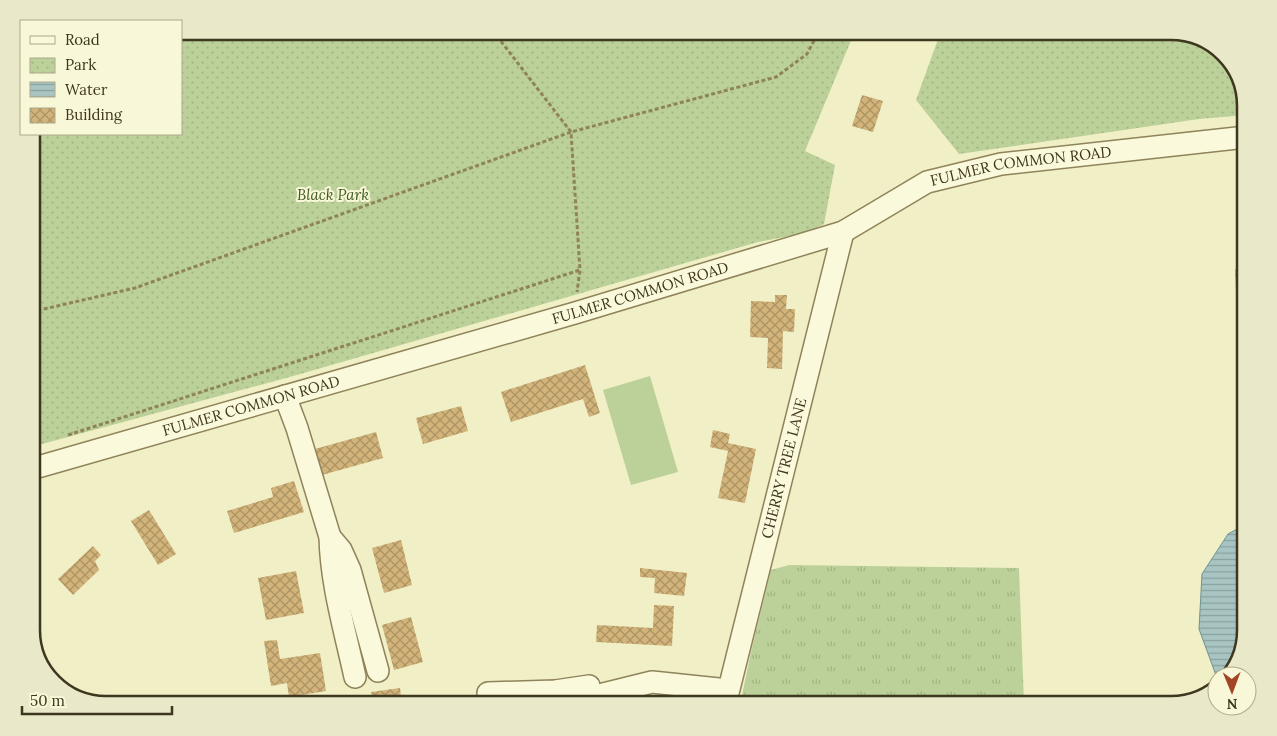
<svg xmlns="http://www.w3.org/2000/svg" width="1277" height="736" font-family="Lora,serif">
<style>
.grass{fill:url(#grass-tufts)}
.park{fill:url(#park-dots)}
.garden{fill:#bcd199}
.water{fill:url(#water-rules);stroke:#6e9494}
.building{fill:url(#building-cross-hatch)}
.lines{fill:none;stroke-linecap:round;stroke-linejoin:round}
.minor-casing{stroke:#8f835a;stroke-width:24}
.path{stroke:#8f835a;stroke-width:3;stroke-dasharray:4 2.5;stroke-linecap:butt}
.minor{stroke:#fbf9db;stroke-width:21}
.labels{text-anchor:middle;stroke-width:4;stroke-linejoin:round;paint-order:stroke}
.street-label{font-size:15px;fill:#3e361f;stroke:#f8f7d7}
.park-label{font-size:15px;font-style:italic;fill:#405c24;stroke:#f8f7d7}
.rim{fill:none;stroke:#3e361f;stroke-width:2.5}
</style>
<defs>
<pattern id="grass-tufts" width="24" height="20" patternUnits="userSpaceOnUse" patternTransform="scale(1.25)"><rect width="24" height="20" fill="#bcd199"/><path d="M3 7l-1-3M5 7V3M7 7l1-3M15 17l-1-3M17 17v-4M19 17l1-3" fill="none" stroke="#a3b483"/></pattern>
<pattern id="park-dots" width="8" height="8" patternUnits="userSpaceOnUse" patternTransform="scale(1.25)"><rect width="8" height="8" fill="#bcd199"/><path d="M2 2h.1M6 6h.1" fill="none" stroke="#a3b483" stroke-width="1.8" stroke-linecap="round"/></pattern>
<pattern id="water-rules" width="6" height="5" patternUnits="userSpaceOnUse" patternTransform="scale(1.25)"><rect width="6" height="5" fill="#a8c5c3"/><path d="M0 2.5h6" fill="none" stroke="#8aa19e"/></pattern>
<pattern id="building-cross-hatch" width="8" height="8" patternUnits="userSpaceOnUse" patternTransform="scale(1.25)"><rect width="8" height="8" fill="#d2b47a"/><path d="M0 0l8 8M0 8l8-8" fill="none" stroke="#ac9363"/></pattern>
</defs>
<rect width="100%" height="100%" fill="#f1efc6"/>
<path class="grass" d="M 789,565 L 1019,568 L 1024,705 L 740,705 L 751,652 L 771,570 Z"/>
<path class="park" d="M 181,31 L 855,31 L 805,151 L 835,165 L 824,224 L 806,233 L 758,242 L 297,375 L 31,447 L 31,134 L 181,134 Z
M 941,31 L 1171,31 L 1208,41 L 1236,68 L 1246,101 L 1246,115 L 1199,119 L 959,154 L 916,100 Z"/>
<path class="garden" d="M 650,376 L 678,472 L 631,485 L 603,390 Z"/>
<path class="water" d="M 1246,524 L 1246,631 L 1236,667 L 1227,676 L 1217,676 L 1217,678 L 1199,629 L 1202,574 L 1228,534 Z"/>
<path class="building" d="M 862,95 L 883,101 L 873,132 L 852,126 Z
M 1235,269 L 1246,269 L 1246,292 L 1236,292 Z
M 775,295 L 787,295 L 786,309 L 795,309 L 794,332 L 783,331 L 782,369 L 767,368 L 768,338 L 750,337 L 751,301 L 775,302 Z
M 585,365 L 600,413 L 589,417 L 583,399 L 511,422 L 501,392 Z
M 461,406 L 468,431 L 423,444 L 416,418 Z
M 713,430 L 730,434 L 728,443 L 756,449 L 745,503 L 718,498 L 728,451 L 710,447 Z
M 376,432 L 383,458 L 322,475 L 315,449 Z
M 294,481 L 304,512 L 234,533 L 227,511 L 273,497 L 271,488 Z
M 149,510 L 176,554 L 158,565 L 131,521 Z
M 401,540 L 412,585 L 384,593 L 372,548 Z
M 93,546 L 101,555 L 95,561 L 99,570 L 73,595 L 58,579 Z
M 640,568 L 687,573 L 684,596 L 654,593 L 655,578 L 640,577 Z
M 296,571 L 304,613 L 266,620 L 258,578 Z
M 654,605 L 674,606 L 672,646 L 596,642 L 597,625 L 653,628 Z
M 411,617 L 423,662 L 394,670 L 382,625 Z
M 277,640 L 280,659 L 320,653 L 326,691 L 289,697 L 287,683 L 271,686 L 264,641 Z
M 400,688 L 402,705 L 373,705 L 371,692 Z"/>
<g class="lines">
<g class="minor-casing">
<g id="minor">
<path d="M 285,396 L 297,428 L 330,537 C 331,584 345,631 355,677"/>
<path id="s1" d="M 31,469 L 575,313 L 843,232 L 927,182 L 1001,164 L 1246,137"/>
<path d="M 330,537 L 341,550 L 350,570 L 378,671"/>
<path d="M 488,693 L 555,691 L 589,686"/>
<path d="M 571,702 L 652,682 L 728,690"/>
<path id="s2" d="M 725,705 L 843,232"/>
</g>
</g>
<path class="path" d="M 493,31 L 571,132 L 580,270 L 577,292
M 31,312 L 135,288 L 571,132 L 776,77 L 807,54 L 819,31
M 68,435 L 580,270"/>
<use href="#minor" class="minor"/>
</g>
<g class="labels">
<g class="street-label">
<text dy="5" stroke="none"><textPath href="#s1" startOffset="1039">FULMER COMMON ROAD</textPath></text>
<text dy="5" stroke="none"><textPath href="#s1" startOffset="634">FULMER COMMON ROAD</textPath></text>
<text dy="5" stroke="none"><textPath href="#s1" startOffset="229">FULMER COMMON ROAD</textPath></text>
<text dy="5" stroke="none"><textPath href="#s2" startOffset="244">CHERRY TREE LANE</textPath></text>
</g>
<g class="park-label">
<text x="333" y="200">Black Park</text>
</g>
</g>
<path d="M0 0H1277V736H0ZM106 40H1171A66 66 0 0 1 1237 106V630A66 66 0 0 1 1171 696H106A66 66 0 0 1 40 630V106A66 66 0 0 1 106 40Z" fill="#e9e8c8" fill-rule="evenodd"/>
<path class="rim" d="M106 40H1171A66 66 0 0 1 1237 106V630A66 66 0 0 1 1171 696H106A66 66 0 0 1 40 630V106A66 66 0 0 1 106 40Z"/>
<rect x="20" y="20" width="162" height="115" fill="#f8f7d7" stroke="#aeaa8d"/>
<rect x="30" y="36" width="25" height="8" fill="#fbf9db" stroke="#aeaa8d"/>
<text x="65" y="45" font-size="15" fill="#3e361f">Road</text>
<rect x="30" y="58" width="25" height="15" fill="url(#park-dots)" stroke="#aeaa8d"/>
<text x="65" y="70" font-size="15" fill="#3e361f">Park</text>
<rect x="30" y="82" width="25" height="15" fill="url(#water-rules)" stroke="#aeaa8d"/>
<text x="65" y="95" font-size="15" fill="#3e361f">Water</text>
<rect x="30" y="108" width="25" height="15" fill="url(#building-cross-hatch)" stroke="#aeaa8d"/>
<text x="65" y="120" font-size="15" fill="#3e361f">Building</text>
<g transform="translate(1232 691) rotate(179)"><circle r="24" fill="#f8f7d7" stroke="#aeaa8d"/>
<path d="M0-4L9 19L0 12L-9 19Z" fill="#a24426"/>
<text y="-8" font-size="14" font-weight="bold" text-anchor="middle" fill="#3e361f">N</text>
</g>
<path d="M22 706v8h150v-8" fill="none" stroke="#3e361f" stroke-width="2.5"/>
<text x="30" y="706" font-size="15" fill="#3e361f" stroke="#f8f7d7" stroke-width="4" paint-order="stroke">50 m</text>
</svg>
